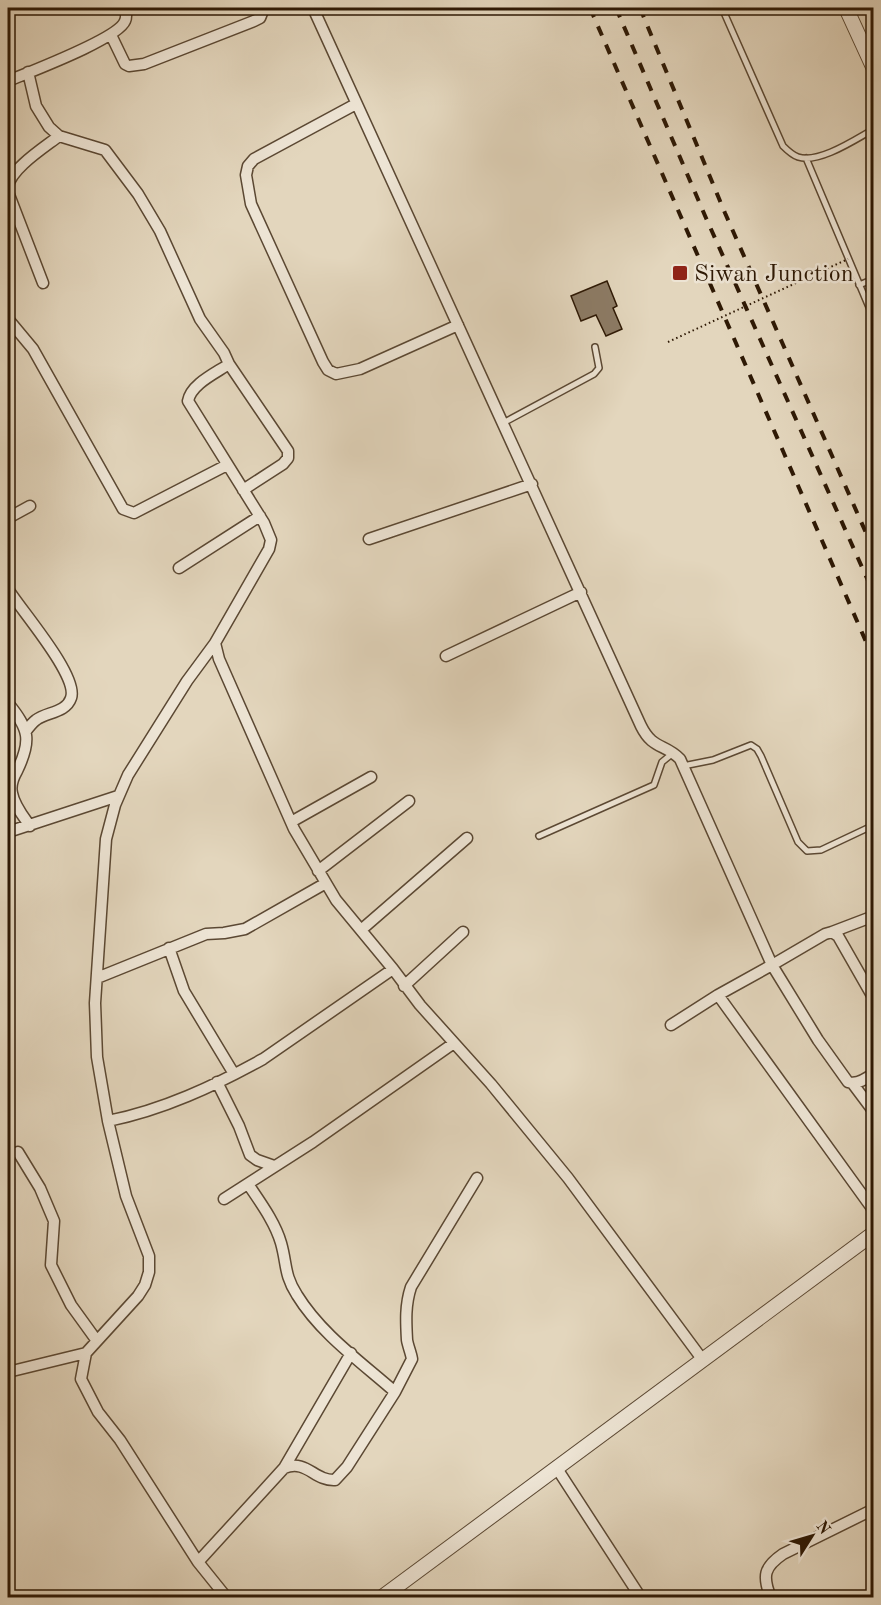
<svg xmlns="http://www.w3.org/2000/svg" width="881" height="1605" font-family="'Old Standard TT',serif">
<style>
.building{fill:#8c7b65;stroke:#2e1905;stroke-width:1.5}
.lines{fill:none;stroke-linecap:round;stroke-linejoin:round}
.service-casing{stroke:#5b4833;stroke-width:8}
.minor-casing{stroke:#5b4833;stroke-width:13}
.tertiary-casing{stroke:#5b4833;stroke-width:16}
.service{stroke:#ede4d4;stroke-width:5}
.minor{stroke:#ede4d4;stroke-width:10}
.tertiary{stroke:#ede4d4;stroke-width:14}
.rail{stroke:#2e1905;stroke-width:4;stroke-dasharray:10 10;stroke-linecap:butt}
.path-bridge{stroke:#2e1905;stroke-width:2;stroke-dasharray:1.5 3;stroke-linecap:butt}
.poi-dot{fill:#8f2418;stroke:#ede4d4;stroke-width:2}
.labels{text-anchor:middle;stroke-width:5;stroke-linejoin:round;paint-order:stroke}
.poi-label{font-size:24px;fill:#2e1905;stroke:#ede4d4;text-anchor:start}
</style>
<rect width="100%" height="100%" fill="#e3d6bd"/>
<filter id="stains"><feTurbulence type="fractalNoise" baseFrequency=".00333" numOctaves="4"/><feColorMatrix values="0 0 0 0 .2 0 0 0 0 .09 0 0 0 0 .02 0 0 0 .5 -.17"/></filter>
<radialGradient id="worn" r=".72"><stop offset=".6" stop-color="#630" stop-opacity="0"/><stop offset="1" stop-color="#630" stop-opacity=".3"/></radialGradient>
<path class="building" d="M 607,281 L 617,306 L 613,308 L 622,329 L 606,336 L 596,315 L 581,321 L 571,296 Z"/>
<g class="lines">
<g class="service-casing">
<path id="service" d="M 722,8 L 783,146 C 787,150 792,155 798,157 C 819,164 856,139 874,129
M 806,158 L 874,319
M 859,285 L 874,279
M 503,423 L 594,374 L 599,368 L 595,347
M 683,766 L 713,760 L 751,745 L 757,749 L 761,756 L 798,842 L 807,851 L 821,850 L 874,825
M 539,836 L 654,785 L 662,762 L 673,753"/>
</g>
<g class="minor-casing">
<path id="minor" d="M 313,8 L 641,726 C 653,750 664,743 680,759 L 772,965 L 718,995 L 671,1025
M 111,35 L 125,64 L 129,66 L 144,64 L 254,21 L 260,18 L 264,8
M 28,72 L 36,106 L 49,127 L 59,136 L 105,150 L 138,194 L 160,231 L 200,319 L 224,353 L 229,364 C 216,373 191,384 188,401 L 264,523 L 271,540 L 269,549 L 215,643 L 219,659 L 294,829 L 336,900 L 393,969 L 420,1005 L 491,1084 L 568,1178 L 702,1359
M 8,81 C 29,72 118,39 125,21 C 127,17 126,12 125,8
M 356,104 L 254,159 L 248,166 L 246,175 L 251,204 L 323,362 L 328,370 L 336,374 L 360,369 L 458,325
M 8,187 C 10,169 45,147 59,136
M 8,192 L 43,283
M 8,319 L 33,349 L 123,509 L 134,513 L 227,465
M 229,364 L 288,451 L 288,458 L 283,464 L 243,490
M 8,518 L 30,506
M 369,539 L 532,484
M 179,568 L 260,516
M 8,589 C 20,609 79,676 71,698 C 66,713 46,712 36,720 C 32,723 29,727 26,731
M 215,643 L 187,681 L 128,775 L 115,805 L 106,839 L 95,1003 L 97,1057 L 108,1121 L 126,1196 L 149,1256 L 149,1272 L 145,1285 L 138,1296 L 86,1353 L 81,1379 L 98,1412 L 120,1440 L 198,1562 L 227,1598
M 446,656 L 581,592
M 8,703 C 29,729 32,740 17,771 C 13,778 10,785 12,793 C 14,805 23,816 30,826
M 291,822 L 371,777
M 8,832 L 118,796
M 318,871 L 409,801
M 361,930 L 467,838
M 832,932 L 874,916
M 169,948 L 184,991 L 234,1074
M 97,978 L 206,934 L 224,933 L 245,929 L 326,883
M 404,986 L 463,932
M 718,995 L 874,1211
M 874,999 L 838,936 L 832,932 L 825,934 L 772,965 L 818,1040 L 848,1082 C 857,1085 866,1079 874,1073
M 217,1082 L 239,1126 L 250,1155 L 257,1160 L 274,1166
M 853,1084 L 874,1112
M 108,1121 C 163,1110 214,1086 263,1059 L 393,969
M 18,1152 L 40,1188 L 54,1221 L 51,1265 L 71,1305 L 97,1341
M 248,1184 C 260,1202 275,1222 281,1243 C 287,1264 284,1275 297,1295 C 321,1334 361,1362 395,1392
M 224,1199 L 313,1142 L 454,1043
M 8,1372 L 86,1353
M 556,1467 L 641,1598
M 284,1468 L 351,1353
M 198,1562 L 284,1468 C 307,1459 314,1481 335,1480 L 347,1467 L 395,1392 L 412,1359 C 411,1353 408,1346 407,1340 C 406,1322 405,1305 411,1287 L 477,1178
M 771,1598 C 762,1576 764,1567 783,1554 L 874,1509"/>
</g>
<g class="tertiary-casing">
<path id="tertiary" d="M 846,8 L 874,69
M 381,1598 L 874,1233"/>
</g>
<use href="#service" class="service"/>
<use href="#minor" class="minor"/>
<use href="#tertiary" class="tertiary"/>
<path class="rail" d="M 590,8 L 874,660
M 616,8 L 706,218 L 874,594
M 640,8 L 725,213 L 874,551"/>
<path class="path-bridge" d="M 668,342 L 848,259"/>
</g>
<rect class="poi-dot" x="672" y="265" width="16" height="16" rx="3"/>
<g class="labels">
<g class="poi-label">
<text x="694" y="281">Siwan Junction</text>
</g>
</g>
<rect width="881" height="1605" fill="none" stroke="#e3d6bd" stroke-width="30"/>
<rect x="9" y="9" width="863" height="1587" fill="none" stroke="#2e1905" stroke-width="3"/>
<rect x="15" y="15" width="851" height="1575" fill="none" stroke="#2e1905" stroke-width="1.5"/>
<g transform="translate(812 1536) rotate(53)" stroke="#ede4d4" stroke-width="4.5" paint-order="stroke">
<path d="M0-4.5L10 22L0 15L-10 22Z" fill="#2e1905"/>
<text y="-9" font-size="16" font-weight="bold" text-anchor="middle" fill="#2e1905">N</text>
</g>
<rect width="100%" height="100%" filter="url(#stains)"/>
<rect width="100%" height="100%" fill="url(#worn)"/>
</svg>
